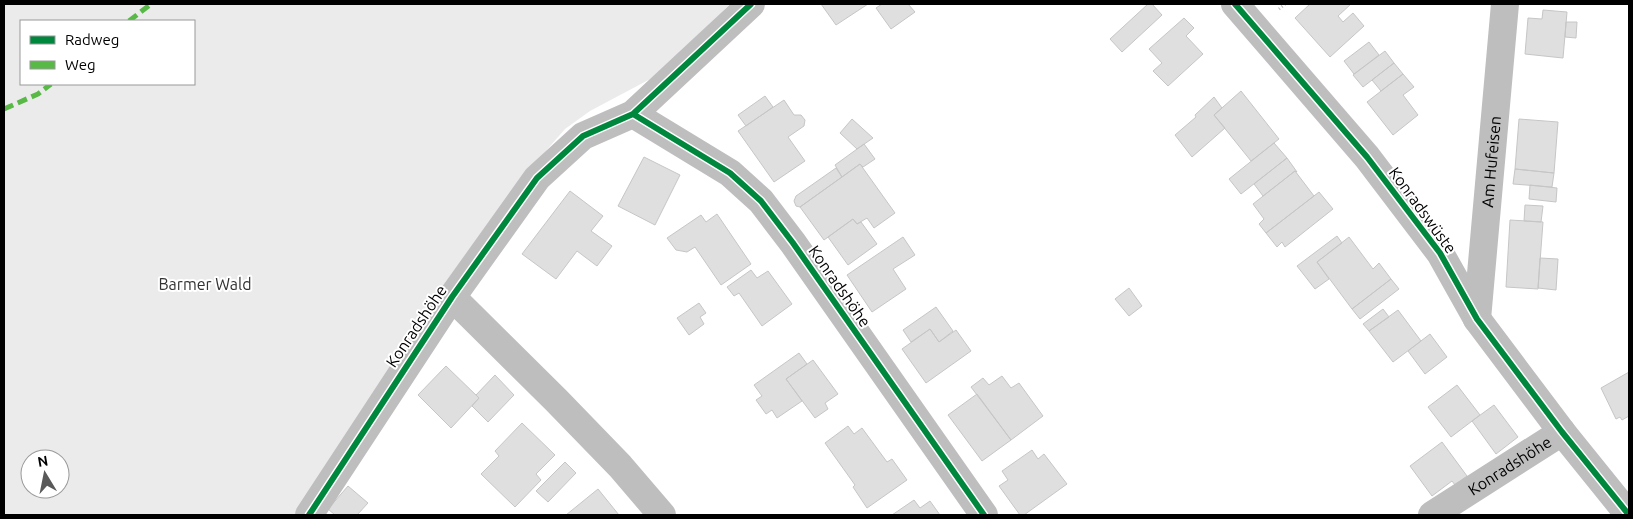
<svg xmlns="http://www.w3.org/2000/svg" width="1633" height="519" font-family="Ubuntu,sans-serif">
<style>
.green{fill:#ebebeb;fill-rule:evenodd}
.building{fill:#dfdfdf;stroke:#c6c6c6}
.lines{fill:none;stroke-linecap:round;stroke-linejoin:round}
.path{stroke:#b9b9b9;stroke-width:3;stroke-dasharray:1 2.5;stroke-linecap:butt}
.street{stroke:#bebebe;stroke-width:28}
.quiet{stroke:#58b947;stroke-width:5;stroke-dasharray:10 5;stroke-linecap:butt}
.cycleway-casing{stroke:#fff;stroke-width:9}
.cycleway{stroke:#00873e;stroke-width:6}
.labels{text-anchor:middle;stroke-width:4;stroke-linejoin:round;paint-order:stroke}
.street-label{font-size:16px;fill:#000;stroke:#fff}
.park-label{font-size:16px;fill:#323232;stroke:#fff}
</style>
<rect width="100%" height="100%" fill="#fff"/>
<path class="green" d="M 4,4 L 730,4 L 654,77 L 590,111 L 565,129 L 544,153 L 504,202 L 417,321 L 398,358 L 298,515 L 4,515 ZM 21,21 L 194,21 L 194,84 L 21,84 ZM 30,459 L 60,459 L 60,489 L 30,489 Z"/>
<path class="building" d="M 821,4 L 868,4 L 836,25 Z
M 882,4 L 908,4 L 915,12 L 891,29 L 876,8 Z
M 1148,4 L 1152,4 L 1162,15 L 1122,52 L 1110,39 Z
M 1310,4 L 1351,4 L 1338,16 L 1343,22 L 1353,13 L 1364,26 L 1330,57 L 1295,18 Z
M 1543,10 L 1567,12 L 1563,58 L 1525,54 L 1528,18 L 1542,19 Z
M 1184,18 L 1194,28 L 1186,36 L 1203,54 L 1168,86 L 1153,71 L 1162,63 L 1149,49 Z
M 1566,22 L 1577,22 L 1576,38 L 1565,37 Z
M 1369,42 L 1379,55 L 1354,74 L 1344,61 Z
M 1385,51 L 1394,63 L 1363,87 L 1353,75 Z
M 1394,63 L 1403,74 L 1381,91 L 1372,80 Z
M 1403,74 L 1414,87 L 1403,95 L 1418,115 L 1393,135 L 1367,102 Z
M 1241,91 L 1279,139 L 1251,161 L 1214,115 Z
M 765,96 L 773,107 L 746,126 L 738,115 Z
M 1214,97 L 1222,108 L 1214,115 L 1225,128 L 1192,157 L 1175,135 L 1196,117 L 1195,115 Z
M 784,100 L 794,115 L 801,115 L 805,120 L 804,126 L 788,137 L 805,161 L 774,182 L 738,131 Z
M 852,119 L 873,138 L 857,149 L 840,133 Z
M 1519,119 L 1558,122 L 1554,173 L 1515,169 Z
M 1274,143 L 1287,158 L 1241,194 L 1229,179 Z
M 864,144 L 875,159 L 863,167 L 860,164 L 842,177 L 835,165 Z
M 644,157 L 680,175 L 655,225 L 618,206 Z
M 1287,158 L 1297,172 L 1295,171 L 1263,196 L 1254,184 Z
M 860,164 L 895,213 L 874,228 L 867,218 L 857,224 L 853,219 L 824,240 L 800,207 Z
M 836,168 L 842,177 L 800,207 L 796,206 L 794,201 L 796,196 Z
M 1515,169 L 1554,173 L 1552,187 L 1513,184 Z
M 1295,171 L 1314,196 L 1266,233 L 1259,224 L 1264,219 L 1253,204 Z
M 1530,185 L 1557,188 L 1556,202 L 1529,199 Z
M 570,191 L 603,216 L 591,231 L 612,246 L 597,266 L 577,251 L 556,279 L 522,254 Z
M 1319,192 L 1333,209 L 1285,247 L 1282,242 L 1277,247 L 1266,233 Z
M 1525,205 L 1543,206 L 1541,222 L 1524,221 Z
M 717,214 L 751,264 L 721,285 L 695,247 L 687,252 L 676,250 L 667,238 L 701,215 L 706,222 Z
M 853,219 L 857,224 L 861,222 L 877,244 L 848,265 L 828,237 Z
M 1510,220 L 1543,222 L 1538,289 L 1506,287 Z
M 1337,236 L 1342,243 L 1317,262 L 1329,279 L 1315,289 L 1297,266 Z
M 903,237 L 915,255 L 893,269 L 906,289 L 872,312 L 847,275 Z
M 1349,237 L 1373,269 L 1379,263 L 1391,279 L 1352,309 L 1317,262 Z
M 1540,258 L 1558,259 L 1556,290 L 1538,288 Z
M 751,270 L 757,278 L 768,271 L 792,304 L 762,326 L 739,293 L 734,296 L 727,287 Z
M 1391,279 L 1399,289 L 1360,319 L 1352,309 Z
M 1129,288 L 1142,306 L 1129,316 L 1115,299 Z
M 699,303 L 706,313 L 700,317 L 704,324 L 689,335 L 677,318 Z
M 936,307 L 953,331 L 939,342 L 930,329 L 911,342 L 903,330 Z
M 1383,309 L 1389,317 L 1369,331 L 1363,324 Z
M 1398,310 L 1421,341 L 1393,362 L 1369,331 Z
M 930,329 L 939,342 L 956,330 L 971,351 L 926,383 L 902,349 Z
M 1430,334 L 1447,357 L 1425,374 L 1408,351 Z
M 799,353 L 807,364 L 786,379 L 802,401 L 777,418 L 772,410 L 766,414 L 756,400 L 762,396 L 754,385 Z
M 813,360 L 838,394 L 825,403 L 828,409 L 815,418 L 786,379 Z
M 446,366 L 479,398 L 451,428 L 418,395 Z
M 1629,372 L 1629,416 L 1622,420 L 1620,417 L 1616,419 L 1601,388 Z
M 495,375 L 514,395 L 488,422 L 472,406 L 479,398 L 476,395 Z
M 1002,376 L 1011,388 L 1019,383 L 1043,416 L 1011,440 L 971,387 L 983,378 L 989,385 Z
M 1457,385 L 1480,415 L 1451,437 L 1428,407 Z
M 977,394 L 1011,440 L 982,461 L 948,415 Z
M 1494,405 L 1518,437 L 1496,454 L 1472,421 Z
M 522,423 L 555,455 L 536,474 L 541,480 L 515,507 L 481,474 L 499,456 L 495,451 Z
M 848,426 L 854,434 L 862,428 L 887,462 L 892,459 L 907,480 L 867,508 L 853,487 L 855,485 L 825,443 Z
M 1442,442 L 1467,476 L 1455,485 L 1452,481 L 1432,496 L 1410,466 Z
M 1032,450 L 1038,459 L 1044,454 L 1067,484 L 1024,515 L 1020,515 L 999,486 L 1008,480 L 1002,471 Z
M 565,462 L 576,473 L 548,502 L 536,491 Z
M 348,486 L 368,503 L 357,515 L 335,515 L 328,509 Z
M 598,489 L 619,515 L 566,515 Z
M 914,500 L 920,508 L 930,501 L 940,515 L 892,515 Z"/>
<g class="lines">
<path class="path" d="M 1279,9 L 1285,4"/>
<g class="street">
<path d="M 1235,4 L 1367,157 L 1440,253 L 1477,319 L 1562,432 L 1629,515"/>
<path d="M 633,114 L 730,173 L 761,201 L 793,243 L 984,515"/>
<path d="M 452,297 L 556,400 L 620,466 L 662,515"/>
<path id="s1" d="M 1477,319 L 1505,4"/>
<path d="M 309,515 L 452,297 L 537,178 L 583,136 L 633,114 L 751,4"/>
<path id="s2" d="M 1432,515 L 1562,432"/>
</g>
<path class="quiet" d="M 129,21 L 151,4
M 4,109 L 38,94 L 51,84"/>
<g class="cycleway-casing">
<path id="cycleway" d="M 1235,4 L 1367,157 L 1440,253 L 1477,319 L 1562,432 L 1629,515
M 633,114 L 730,173 L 761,201 L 793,243 L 984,515
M 309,515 L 452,297 L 537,178 L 583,136 L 633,114 L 751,4"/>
</g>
<use href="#cycleway" class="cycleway"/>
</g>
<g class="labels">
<g class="street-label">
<text dy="6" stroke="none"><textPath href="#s1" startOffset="158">Am Hufeisen</textPath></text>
<text transform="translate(1423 210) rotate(54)" y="6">Konradswüste</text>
<text transform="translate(840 286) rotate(55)" y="6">Konradshöhe</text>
<text transform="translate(416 326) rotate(-56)" y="6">Konradshöhe</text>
<text dy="6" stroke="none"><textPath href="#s2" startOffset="92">Konradshöhe</textPath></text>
</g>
<g class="park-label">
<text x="205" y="290">Barmer Wald</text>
</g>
</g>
<rect width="1633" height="519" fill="none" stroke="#000000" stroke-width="10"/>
<rect x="20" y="20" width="175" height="65" fill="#ffffff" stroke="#999999"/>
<rect x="30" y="36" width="25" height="8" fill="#00873e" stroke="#999999"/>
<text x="65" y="45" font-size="15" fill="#000000">Radweg</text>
<rect x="30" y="61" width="25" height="8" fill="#58b947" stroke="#999999"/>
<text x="65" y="70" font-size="15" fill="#000000">Weg</text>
<g transform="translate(45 474) rotate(350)"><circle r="24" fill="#ffffff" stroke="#999999"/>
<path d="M0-4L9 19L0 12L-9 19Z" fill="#595959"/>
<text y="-8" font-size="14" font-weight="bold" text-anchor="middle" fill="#000000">N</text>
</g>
</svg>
